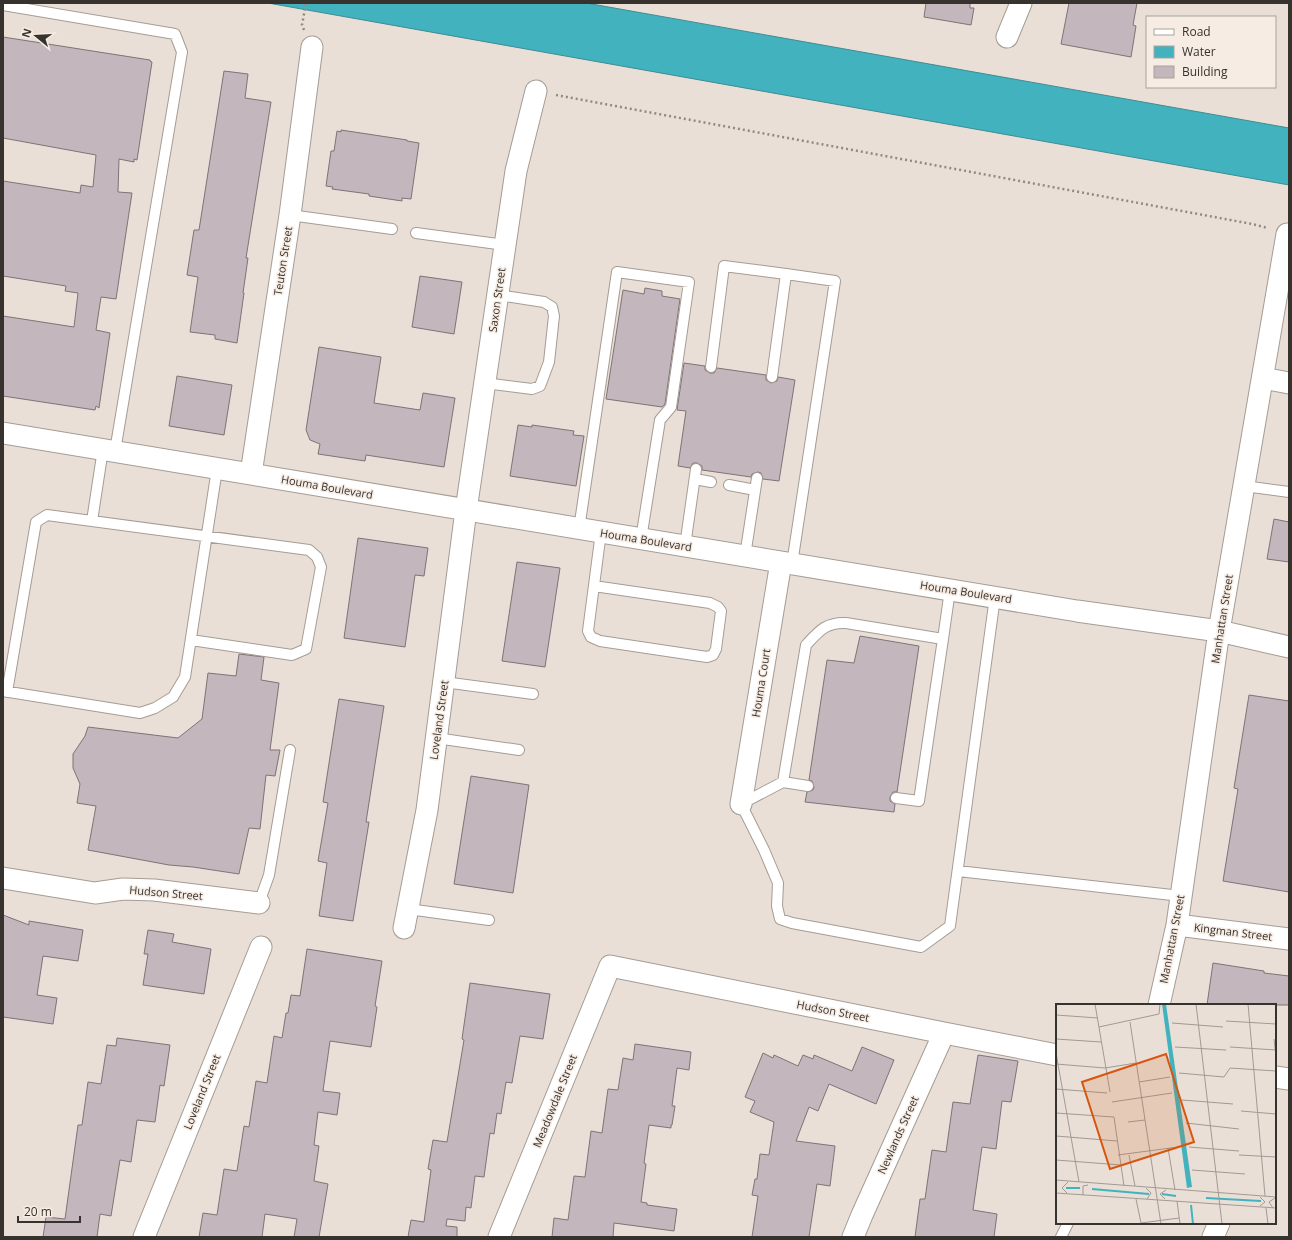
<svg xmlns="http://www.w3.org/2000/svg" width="1292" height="1240" font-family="'Open Sans',sans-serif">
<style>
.water{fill:#42b3be;stroke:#3e8c93}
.building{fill:#c3b6bc;stroke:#7e7378}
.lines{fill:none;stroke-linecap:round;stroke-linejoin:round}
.service-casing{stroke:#a59c94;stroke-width:12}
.minor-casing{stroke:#a59c94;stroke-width:23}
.path{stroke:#908983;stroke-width:2.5;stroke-dasharray:2 3;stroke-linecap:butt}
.service{stroke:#fff;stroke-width:10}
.minor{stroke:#fff;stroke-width:21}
.labels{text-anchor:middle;stroke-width:3;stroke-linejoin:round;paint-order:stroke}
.street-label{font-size:11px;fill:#36322e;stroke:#f7ece3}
.inset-river{fill:none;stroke:#42b3be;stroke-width:2}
.inset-road{fill:none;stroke:#a19a93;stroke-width:1}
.view{fill:#d6550f;fill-opacity:0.15;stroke:#d6550f;stroke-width:2}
.inset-edge{fill:none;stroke:#36322e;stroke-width:2}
</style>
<rect width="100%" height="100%" fill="#e9dfd6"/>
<path class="water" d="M 268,3 L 586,3 L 1289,128 L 1289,185 Z"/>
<path class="building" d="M 926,3 L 970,3 L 970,8 L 974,8 L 971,25 L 924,17 Z
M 1069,3 L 1137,3 L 1133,25 L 1136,26 L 1131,57 L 1061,44 Z
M 3,37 L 150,60 L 150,61 L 152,62 L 137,160 L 134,159 L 134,162 L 119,159 L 118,192 L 132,193 L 116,299 L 101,297 L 96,330 L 110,333 L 99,408 L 96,406 L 95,410 L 3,396 L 3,316 L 74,327 L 78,293 L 65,291 L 66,286 L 3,276 L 3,181 L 80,193 L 81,185 L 93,187 L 96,155 L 3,138 Z
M 224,71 L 248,74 L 245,98 L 271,102 L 246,258 L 248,258 L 243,293 L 244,293 L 237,343 L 215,339 L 215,335 L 190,332 L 198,277 L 187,275 L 194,230 L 199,230 Z
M 341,130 L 407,140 L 407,141 L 419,143 L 411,199 L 402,198 L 402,201 L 369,196 L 369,194 L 332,189 L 333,187 L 326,186 L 331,151 L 334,151 L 337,131 L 341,132 Z
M 420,276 L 462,282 L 454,334 L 412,327 Z
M 645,288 L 662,291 L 662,296 L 680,299 L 665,404 L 662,407 L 606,399 L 623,290 L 644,294 Z
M 319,347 L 381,357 L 374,403 L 420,410 L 423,393 L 455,398 L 444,467 L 366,455 L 365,461 L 318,454 L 320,444 L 310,440 L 306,430 Z
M 684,363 L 705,366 L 705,370 L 710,373 L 714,373 L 717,368 L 766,375 L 766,380 L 771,383 L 777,381 L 778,377 L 795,380 L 779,481 L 763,479 L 761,473 L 758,472 L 752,474 L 751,477 L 702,470 L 702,466 L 697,463 L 693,463 L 690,468 L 678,466 L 686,411 L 677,410 Z
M 177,376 L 232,385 L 224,435 L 169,426 Z
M 518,425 L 532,427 L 532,425 L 574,431 L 573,435 L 584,436 L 576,486 L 510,476 Z
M 1274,519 L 1289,522 L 1289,562 L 1267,559 Z
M 358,538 L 428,548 L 424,576 L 415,575 L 405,647 L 344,638 Z
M 517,562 L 560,568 L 545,667 L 502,661 Z
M 860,636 L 919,646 L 897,792 L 893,792 L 890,797 L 890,801 L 895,804 L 894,812 L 805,802 L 807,792 L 813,790 L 814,787 L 812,781 L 809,780 L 827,660 L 854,663 Z
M 239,654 L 264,657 L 261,680 L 279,683 L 270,750 L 280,750 L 275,776 L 266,775 L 260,829 L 249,828 L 239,874 L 193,867 L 169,865 L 88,850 L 96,806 L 77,803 L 80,784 L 73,768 L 73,754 L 85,736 L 88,727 L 178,738 L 202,719 L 208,673 L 236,676 Z
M 1249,695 L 1289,701 L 1289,892 L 1223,881 L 1238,789 L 1234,788 Z
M 339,699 L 384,706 L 366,822 L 369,822 L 353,921 L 319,916 L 327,863 L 318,861 L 328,803 L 323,802 Z
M 471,776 L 529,785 L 513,893 L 454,884 Z
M 3,915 L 29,925 L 29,921 L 83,930 L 78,961 L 43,956 L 37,995 L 57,998 L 53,1024 L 3,1017 Z
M 148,930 L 174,934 L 172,942 L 211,949 L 204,994 L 143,985 L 148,954 L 144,954 Z
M 307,949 L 382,961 L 375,1006 L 377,1007 L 371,1047 L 330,1041 L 323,1091 L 340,1093 L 337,1115 L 318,1112 L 314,1145 L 319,1146 L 314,1181 L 328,1184 L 319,1237 L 294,1237 L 297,1219 L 265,1214 L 262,1237 L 199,1237 L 203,1213 L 217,1215 L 224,1169 L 237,1171 L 244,1126 L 249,1127 L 256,1081 L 267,1083 L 274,1036 L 282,1038 L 286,1013 L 288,1013 L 291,995 L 300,996 Z
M 1213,963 L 1264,971 L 1264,973 L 1289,976 L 1289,1005 L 1207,1005 Z
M 470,983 L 550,994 L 543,1039 L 520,1036 L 512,1083 L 506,1082 L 501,1114 L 497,1113 L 494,1134 L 490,1133 L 484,1177 L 475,1176 L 471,1208 L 466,1207 L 465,1221 L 447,1219 L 446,1226 L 457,1227 L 457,1237 L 408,1237 L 411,1220 L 424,1222 L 431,1170 L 428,1169 L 433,1140 L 447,1142 L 464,1040 L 462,1039 Z
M 117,1038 L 170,1045 L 164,1086 L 160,1085 L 155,1122 L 137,1120 L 131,1162 L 120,1160 L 111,1216 L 100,1214 L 97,1237 L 43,1237 L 46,1217 L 65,1219 L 78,1125 L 82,1125 L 88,1082 L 101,1084 L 107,1045 L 116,1046 Z
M 635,1044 L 691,1052 L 689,1070 L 677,1068 L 672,1106 L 675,1106 L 672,1125 L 671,1125 L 671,1128 L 649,1125 L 644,1163 L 646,1164 L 641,1202 L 647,1203 L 647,1205 L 677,1209 L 674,1231 L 614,1223 L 613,1237 L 552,1237 L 554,1218 L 568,1220 L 574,1176 L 585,1177 L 591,1131 L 602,1133 L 608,1089 L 618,1090 L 623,1058 L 633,1060 Z
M 862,1047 L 894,1060 L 876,1104 L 829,1084 L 818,1111 L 809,1107 L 796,1141 L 835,1146 L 830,1186 L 817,1184 L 809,1237 L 752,1237 L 758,1196 L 752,1195 L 755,1179 L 757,1179 L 760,1154 L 769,1155 L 774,1122 L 750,1112 L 755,1101 L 745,1097 L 763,1053 L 773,1058 L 774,1055 L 798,1066 L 803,1055 L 813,1059 L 814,1055 L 852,1071 Z
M 978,1055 L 1018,1061 L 1011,1102 L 1002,1101 L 996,1149 L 982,1147 L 973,1210 L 997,1214 L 994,1237 L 915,1237 L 920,1199 L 925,1199 L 932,1150 L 946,1152 L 953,1102 L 970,1104 Z"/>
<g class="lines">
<g class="service-casing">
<path id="service" d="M 3,5 L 175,34 L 182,52 L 115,451
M 290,215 L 392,229
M 416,233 L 505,245
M 786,274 L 835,281 L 792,564
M 711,367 L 724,266 L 786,274 L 772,377
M 485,383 L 532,389 L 540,386 L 549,362 L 554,316 L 552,307 L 544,302 L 498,295
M 695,479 L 711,482
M 729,485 L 755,490
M 1244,486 L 1289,492
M 92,521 L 103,449
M 579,529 L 617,272 L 689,282 L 671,407 L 660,420 L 641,539
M 685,546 L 696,469
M 745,556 L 757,478
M 594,586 L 710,603 L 718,607 L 721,611 L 716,649 L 713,655 L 707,657 L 600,641 L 591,637 L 588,631 L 601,532
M 950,590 L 943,639 L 846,623 C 826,622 819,631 806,645 L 783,782 L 741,804 L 764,850 L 778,883 L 777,906 L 780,919 L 792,923 L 921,947 L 950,926 L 995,597
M 444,682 L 533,694
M 3,691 L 140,713 L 155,708 L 173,697 L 185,677 L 217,469
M 7,692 L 36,522 L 47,515 L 309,550 L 317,557 L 321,567 L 306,649 L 292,655 L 191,640
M 436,738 L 519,750
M 783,782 L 808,786
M 896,798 L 919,801 L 943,639
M 958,871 L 1181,896
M 259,903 L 269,875 L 290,750
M 408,909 L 489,920
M 1061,1237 L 1068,1223"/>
</g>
<g class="minor-casing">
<path id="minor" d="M 1007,37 L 1021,3
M 1263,378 L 1289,383
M 3,433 L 1077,611 L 1219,631 L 1289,647
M 251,474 L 290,215 L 312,47
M 741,804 L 781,562
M 3,878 L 95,893 L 123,889 L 154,890 L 259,903
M 1177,925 L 1289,939
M 404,928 L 427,810 L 466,510 L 516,171 L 536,91
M 1159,1005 L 1177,925 L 1219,631 L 1287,234
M 1275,1077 L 1289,1079
M 144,1237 L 261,947
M 499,1237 L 610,966 L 944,1033 L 1057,1055
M 853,1237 L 862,1215 L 944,1033
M 1213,1237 L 1219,1223"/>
</g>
<path class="path" d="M 304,30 L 302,25 L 306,3
M 556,95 L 1252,224 L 1268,228"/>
<use href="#service" class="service"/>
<use href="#minor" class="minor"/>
</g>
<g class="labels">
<g class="street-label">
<text transform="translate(283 261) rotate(-81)" y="4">Teuton Street</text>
<text transform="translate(497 300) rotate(-82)" y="4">Saxon Street</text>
<text transform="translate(327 487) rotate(10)" y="4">Houma Boulevard</text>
<text transform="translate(646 540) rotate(9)" y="4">Houma Boulevard</text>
<text transform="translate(966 592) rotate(9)" y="4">Houma Boulevard</text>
<text transform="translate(1222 619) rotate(-81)" y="4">Manhattan Street</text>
<text transform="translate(761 683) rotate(-81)" y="4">Houma Court</text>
<text transform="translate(439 720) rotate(-82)" y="4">Loveland Street</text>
<text transform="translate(166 893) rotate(5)" y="4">Hudson Street</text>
<text transform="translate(1233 932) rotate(7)" y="4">Kingman Street</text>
<text transform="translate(1172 939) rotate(-79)" y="4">Manhattan Street</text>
<text transform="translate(833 1011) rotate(11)" y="4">Hudson Street</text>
<text transform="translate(202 1092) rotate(-68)" y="4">Loveland Street</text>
<text transform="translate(555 1101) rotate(-68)" y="4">Meadowdale Street</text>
<text transform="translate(898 1135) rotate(-66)" y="4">Newlands Street</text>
</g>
</g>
<g transform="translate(1056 1004)">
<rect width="220" height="220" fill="#e9dfd6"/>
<path d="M 106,0 L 110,0 L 136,183 L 131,184 Z" fill="#42b3be"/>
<path class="inset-river" d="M 10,184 L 24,184M 36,185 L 93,190M 106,190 L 120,192M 150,194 L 205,197M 135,201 L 137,220"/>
<path class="inset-road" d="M 39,0 L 54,88M 140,0 L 166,220M 192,0 L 209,192M 0,11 L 42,14M 170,17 L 220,20M 74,18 L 105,220M 116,19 L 167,23M 43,23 L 103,10 L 104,0M 0,35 L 45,38M 218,35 L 220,52M 119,43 L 170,46M 174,43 L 220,46M 0,49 L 23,178M 0,60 L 49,64 L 80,59M 123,69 L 168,73 L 174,64 L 220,67M 83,78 L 114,73M 0,85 L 51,89M 126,96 L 177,100M 56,98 L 116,89M 185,107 L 220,110M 0,109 L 58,113 L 68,182M 72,118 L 89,116M 130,119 L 183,125M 0,132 L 61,137M 133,143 L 183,147M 112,144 L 119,186M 62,151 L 122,143M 73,151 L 79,182M 183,151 L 220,153M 0,156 L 65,161M 136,166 L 189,170M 0,176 L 220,193M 90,184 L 95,189 L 91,195M 0,189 L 220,204M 11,189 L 6,184 L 12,178M 27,191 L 27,182 L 32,181M 204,193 L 209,198 L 204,202M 80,195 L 85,219M 109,195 L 104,190 L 110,186M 121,197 L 124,220M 210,204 L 212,220M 217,204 L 213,198 L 219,194M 85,219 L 123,214"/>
<path class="view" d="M 110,50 L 138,138 L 54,165 L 26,78 Z"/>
<rect width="220" height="220" class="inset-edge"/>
</g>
<rect width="1292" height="1240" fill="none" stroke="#36322e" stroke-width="8"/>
<rect x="1146" y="16" width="130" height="72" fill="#f7ece3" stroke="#aaa29b"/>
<rect x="1154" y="29" width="20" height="6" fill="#ffffff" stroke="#aaa29b"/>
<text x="1182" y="36" font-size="12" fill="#36322e">Road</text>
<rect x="1154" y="46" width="20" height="12" fill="#42b3be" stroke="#aaa29b"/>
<text x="1182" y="56" font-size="12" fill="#36322e">Water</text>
<rect x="1154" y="66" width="20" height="12" fill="#c3b6bc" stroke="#aaa29b"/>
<text x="1182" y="76" font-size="12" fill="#36322e">Building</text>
<g transform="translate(36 36) rotate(288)" stroke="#f7ece3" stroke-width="3" paint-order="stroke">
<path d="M0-3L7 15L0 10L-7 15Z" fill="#36322e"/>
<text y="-6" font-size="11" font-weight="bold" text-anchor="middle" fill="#36322e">N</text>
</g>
<path d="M18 1216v6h62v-6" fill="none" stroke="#36322e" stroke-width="2"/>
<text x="24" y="1216" font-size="12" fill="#36322e" stroke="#f7ece3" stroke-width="3" paint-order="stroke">20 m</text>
</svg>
